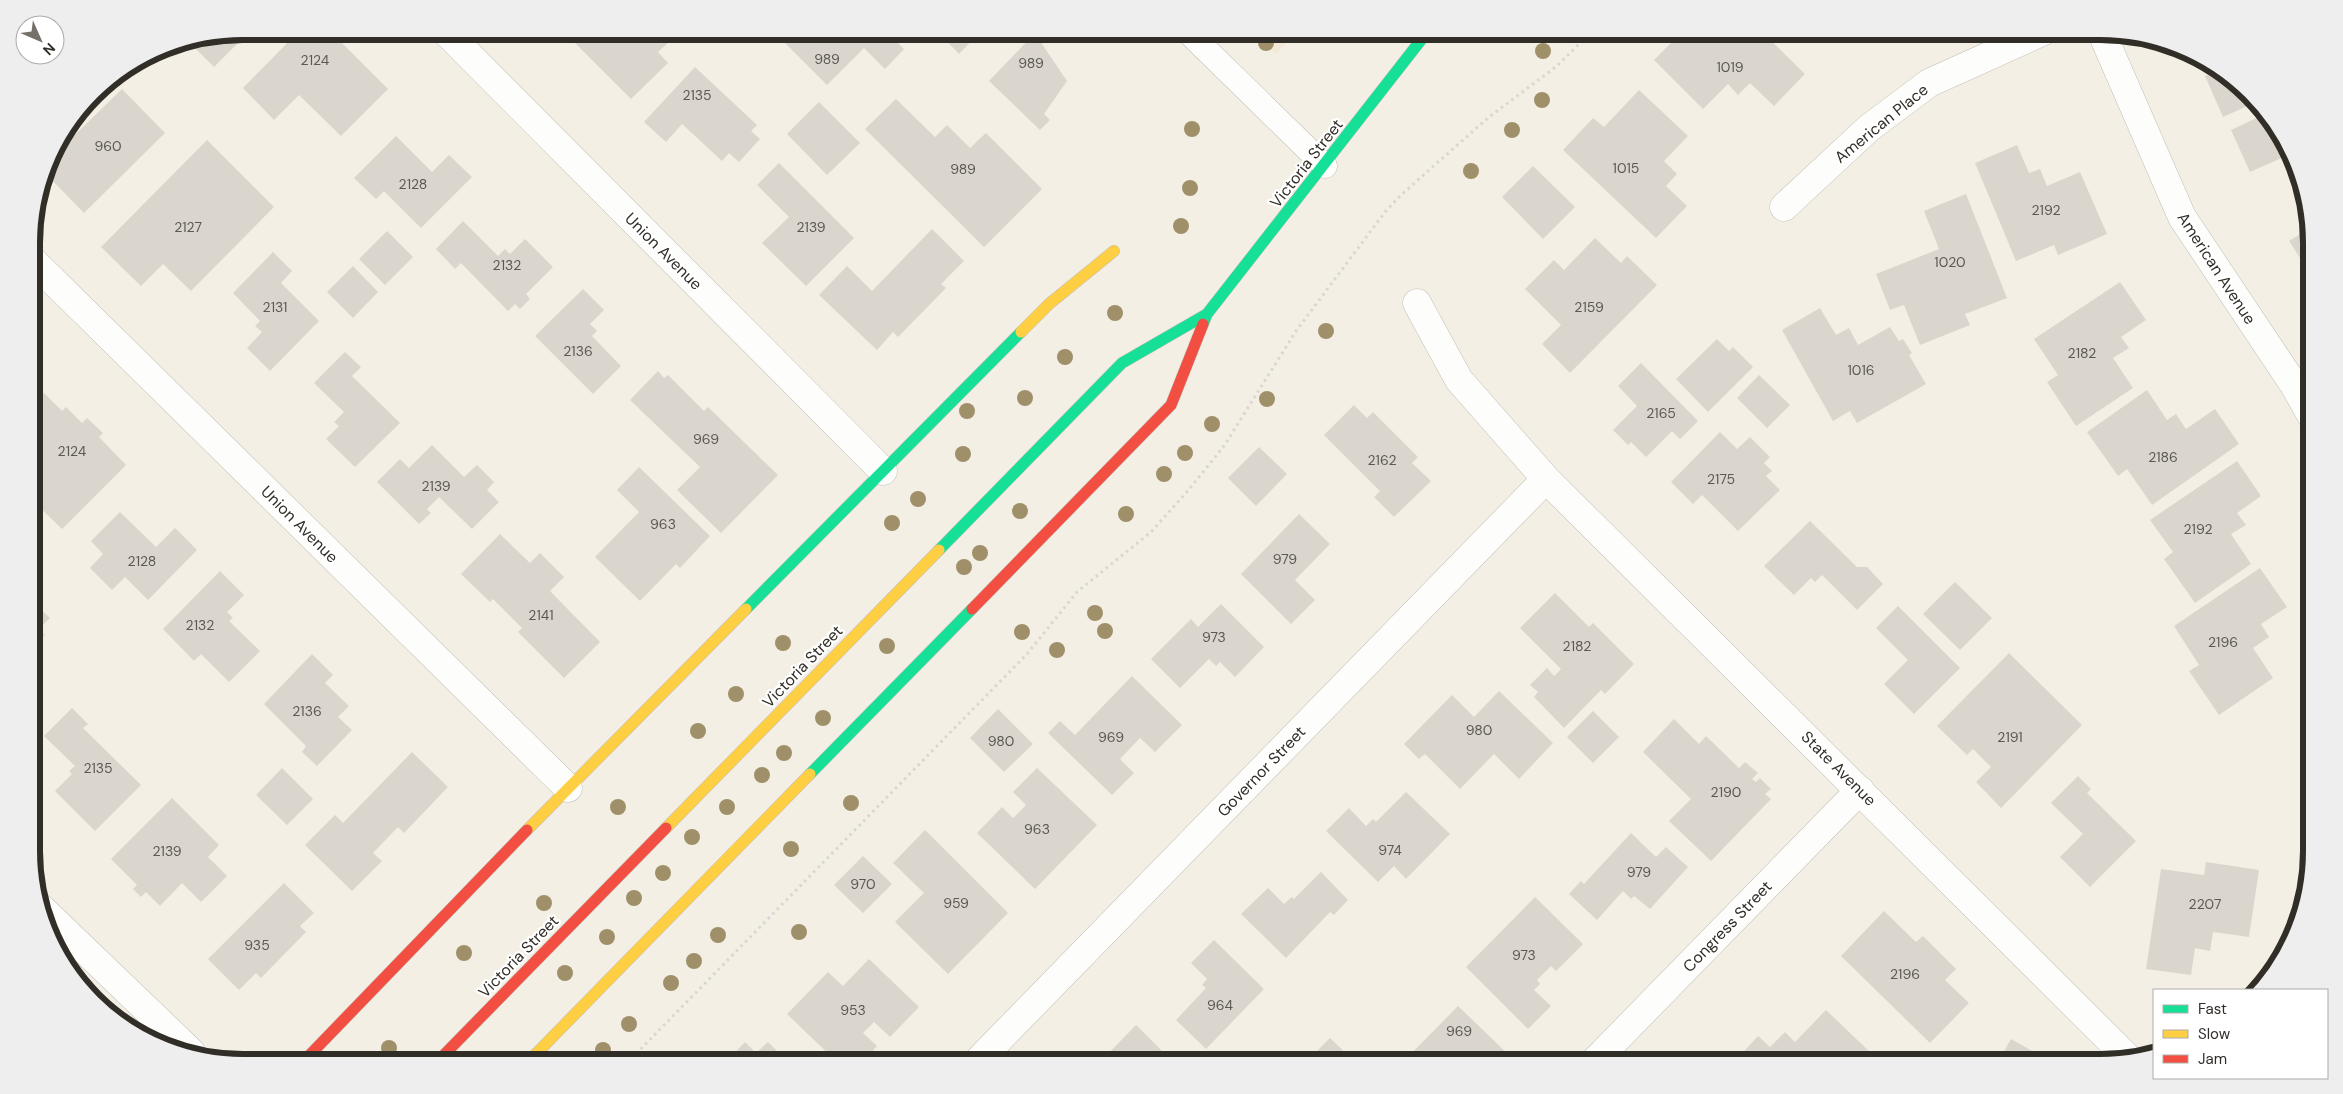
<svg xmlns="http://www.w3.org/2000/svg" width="2343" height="1094" font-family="'DM Sans',sans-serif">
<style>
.built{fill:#f1e8d5}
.building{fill:#dad6ce}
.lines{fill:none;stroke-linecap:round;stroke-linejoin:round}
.lane-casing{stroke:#c2bfb7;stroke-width:25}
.street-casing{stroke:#c2bfb7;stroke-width:29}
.fast-casing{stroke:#c2bfb7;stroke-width:12}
.slow-casing{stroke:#c2bfb7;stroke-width:12}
.jam-casing{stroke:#c2bfb7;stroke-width:12}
.path{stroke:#d8d6d4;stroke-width:3;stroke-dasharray:2.5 4;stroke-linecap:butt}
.lane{stroke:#fdfdfb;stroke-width:24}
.street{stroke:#fdfdfb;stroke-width:28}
.fast{stroke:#16e098;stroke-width:11}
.slow{stroke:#ffcf43;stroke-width:11}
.jam{stroke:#f24e42;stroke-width:11}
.tree{fill:#9f906a}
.labels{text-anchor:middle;stroke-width:4.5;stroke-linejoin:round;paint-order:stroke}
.number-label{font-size:14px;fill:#5c5852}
.street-label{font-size:16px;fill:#312d27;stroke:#fff}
.rim{fill:none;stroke:#312d27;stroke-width:6}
</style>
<rect width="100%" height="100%" fill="#f4efe5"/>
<path class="built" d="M 1252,31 L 1297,31 L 1276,54 Z"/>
<path class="building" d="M 243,31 L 250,31 L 214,67 L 189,42 Z
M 299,31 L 330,31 L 388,89 L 341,136 L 299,95 L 274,120 L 243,88 Z
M 563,31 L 664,31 L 672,39 L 658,52 L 668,63 L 631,99 Z
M 773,31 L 886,31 L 904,49 L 885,69 L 864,48 L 827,85 Z
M 937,31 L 981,31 L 959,54 Z
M 1037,31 L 1044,31 L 1050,37 L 1042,44 L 1067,81 L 1044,114 L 1050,120 L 1040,130 L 989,81 Z
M 1683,31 L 1688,31 L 1692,35 L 1695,31 L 1761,31 L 1805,74 L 1774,106 L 1750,83 L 1738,95 L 1728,84 L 1703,109 L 1654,60 Z
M 1783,31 L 1802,31 L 1792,41 Z
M 1858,31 L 1876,31 L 1867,40 Z
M 695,67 L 757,125 L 751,131 L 760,139 L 739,162 L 729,153 L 722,161 L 682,124 L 666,142 L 644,122 Z
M 2220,70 L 2229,75 L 2256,102 L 2223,117 L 2205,76 Z
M 122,89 L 165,133 L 84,213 L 46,174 L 50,159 Z
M 1639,90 L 1688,136 L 1664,161 L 1677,174 L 1666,186 L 1687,206 L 1656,238 L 1563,150 L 1593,118 L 1604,127 Z
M 896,99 L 935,137 L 947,125 L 970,148 L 986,133 L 1042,189 L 984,247 L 865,129 Z
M 819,102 L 860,143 L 827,175 L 787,134 Z
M 2267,113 L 2296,162 L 2298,170 L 2291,173 L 2284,157 L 2250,172 L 2231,130 Z
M 396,136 L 432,172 L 449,155 L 472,177 L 421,228 L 384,191 L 376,199 L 354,178 Z
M 207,140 L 274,207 L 191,291 L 163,264 L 141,286 L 101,247 Z
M 2017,145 L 2029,173 L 2040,169 L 2047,186 L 2080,172 L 2107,234 L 2058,255 L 2054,245 L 2016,261 L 1975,163 Z
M 779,163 L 854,238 L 806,286 L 762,243 L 789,217 L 757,185 Z
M 1533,166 L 1575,207 L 1543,239 L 1502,197 Z
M 1966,194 L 2007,298 L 1965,314 L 1970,325 L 1920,345 L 1904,305 L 1890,310 L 1876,274 L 1939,249 L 1924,211 Z
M 463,221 L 498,256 L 505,249 L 510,254 L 525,239 L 553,267 L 526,294 L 530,299 L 520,309 L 515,304 L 508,311 L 461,263 L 455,269 L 436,249 Z
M 2310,228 L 2310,273 L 2289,241 Z
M 932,229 L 964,261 L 941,284 L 946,288 L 898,337 L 893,332 L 877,350 L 819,295 L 847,266 L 872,291 Z
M 387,231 L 413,257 L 385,285 L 359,259 Z
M 1595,238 L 1621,263 L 1627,256 L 1657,285 L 1570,373 L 1542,344 L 1561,325 L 1525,289 L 1554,260 L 1564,270 Z
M 273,252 L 292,271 L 281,283 L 319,321 L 270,371 L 247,348 L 262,332 L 255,326 L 260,321 L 233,293 Z
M 353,266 L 378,292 L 353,318 L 327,292 Z
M 2120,282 L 2146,320 L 2121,337 L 2129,348 L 2113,358 L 2133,388 L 2076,426 L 2047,382 L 2058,375 L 2034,339 Z
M 583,289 L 604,310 L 590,324 L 597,331 L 592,336 L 621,366 L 593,394 L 535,336 Z
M 1820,308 L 1836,335 L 1849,328 L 1858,345 L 1890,327 L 1899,341 L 1903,339 L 1912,353 L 1909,355 L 1926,384 L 1857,423 L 1850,411 L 1833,421 L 1782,330 Z
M 1717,339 L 1729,351 L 1733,347 L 1753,367 L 1708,412 L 1676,379 Z
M 345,352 L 361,367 L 352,376 L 400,423 L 355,467 L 326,439 L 339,426 L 334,422 L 344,412 L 314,383 Z
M 1641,363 L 1698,421 L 1680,439 L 1672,431 L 1646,457 L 1631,442 L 1628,445 L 1613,430 L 1637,406 L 1618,386 Z
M 658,371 L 664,378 L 668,375 L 704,411 L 708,407 L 778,475 L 721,533 L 677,490 L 700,467 L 630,400 Z
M 1759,375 L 1790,405 L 1767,428 L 1737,398 Z
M 2147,390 L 2167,420 L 2176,414 L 2186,429 L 2215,409 L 2239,444 L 2152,505 L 2127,469 L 2118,476 L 2087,432 Z
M 44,393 L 62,411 L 66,407 L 82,423 L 87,418 L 103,433 L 99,437 L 126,465 L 62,529 L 32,500 L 32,404 Z
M 1354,405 L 1367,418 L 1373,412 L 1418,457 L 1412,463 L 1431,481 L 1394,517 L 1374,497 L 1380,491 L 1324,435 Z
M 1720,432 L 1737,449 L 1750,437 L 1770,457 L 1764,463 L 1772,471 L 1766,476 L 1780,490 L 1738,531 L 1702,495 L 1693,504 L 1671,482 Z
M 432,445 L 464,477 L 477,465 L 494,482 L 487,490 L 499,502 L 472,529 L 439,497 L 427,509 L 431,513 L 419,524 L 377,482 L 400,459 L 409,468 Z
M 1259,447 L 1287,474 L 1256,506 L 1228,478 Z
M 2237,461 L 2261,496 L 2237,513 L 2246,525 L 2231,534 L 2251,564 L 2195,603 L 2164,559 L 2173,552 L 2150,520 Z
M 639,467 L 710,536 L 680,568 L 676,564 L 640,601 L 595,557 L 639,512 L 617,490 Z
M 120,512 L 156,547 L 175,528 L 197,550 L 148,600 L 125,577 L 112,590 L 90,568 L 103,554 L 91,541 Z
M 1299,514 L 1330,544 L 1295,580 L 1315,600 L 1291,624 L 1241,574 Z
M 1810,521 L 1857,567 L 1867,567 L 1883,584 L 1857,610 L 1822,575 L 1815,582 L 1811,578 L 1794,595 L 1764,566 Z
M 500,534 L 530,563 L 540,553 L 564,577 L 550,591 L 600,642 L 564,678 L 518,632 L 522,628 L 493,599 L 490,602 L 461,574 Z
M 2260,568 L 2287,607 L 2261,624 L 2269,637 L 2253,648 L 2273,678 L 2219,715 L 2189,671 L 2199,665 L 2174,626 Z
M 220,571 L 244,595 L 227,612 L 233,618 L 229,621 L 260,651 L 229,682 L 201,654 L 194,661 L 163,629 Z
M 1955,582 L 1992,618 L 1960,650 L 1923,614 Z
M 1555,593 L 1589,627 L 1593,623 L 1634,664 L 1605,694 L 1601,690 L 1564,728 L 1534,697 L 1538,692 L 1530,685 L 1547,668 L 1554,676 L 1561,669 L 1520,628 Z
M 1221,604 L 1264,647 L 1235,677 L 1220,662 L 1216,666 L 1209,659 L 1180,688 L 1151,659 L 1191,619 L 1198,627 Z
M 37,606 L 50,618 L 39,629 L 45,635 L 33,646 L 33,610 Z
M 1898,606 L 1960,668 L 1914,714 L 1884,684 L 1908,660 L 1876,628 Z
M 2009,653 L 2082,725 L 2001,808 L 1976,782 L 1991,767 L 1973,749 L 1967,755 L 1937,726 Z
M 312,654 L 333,675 L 325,683 L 349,706 L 338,717 L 352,730 L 317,766 L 302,752 L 306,746 L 264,704 Z
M 33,675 L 42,685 L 33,695 Z
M 1132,676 L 1182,725 L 1155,752 L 1140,738 L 1120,759 L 1134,773 L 1112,795 L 1048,733 L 1060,721 L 1075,735 Z
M 1499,691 L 1553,743 L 1519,779 L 1494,754 L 1460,789 L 1425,754 L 1419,759 L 1404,744 L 1452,695 L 1474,717 Z
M 72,708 L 88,724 L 83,728 L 141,785 L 95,831 L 55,791 L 72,774 L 69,771 L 75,766 L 44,736 Z
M 998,709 L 1033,744 L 1004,772 L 970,738 Z
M 1593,711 L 1619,737 L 1593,763 L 1567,737 Z
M 1674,719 L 1699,744 L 1706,736 L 1739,768 L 1745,762 L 1758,773 L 1752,779 L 1756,782 L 1760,778 L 1771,789 L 1765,794 L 1771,799 L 1711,861 L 1669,821 L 1691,799 L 1643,752 Z
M 412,752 L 448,787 L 404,833 L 398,827 L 373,853 L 382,861 L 352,891 L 305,845 L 335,815 L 343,823 Z
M 282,768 L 313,799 L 287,825 L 256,795 Z
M 1037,768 L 1097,825 L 1035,889 L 977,833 L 1002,807 L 1013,818 L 1026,805 L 1013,792 Z
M 2078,776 L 2091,789 L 2087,793 L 2136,841 L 2090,887 L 2060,857 L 2083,834 L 2051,803 Z
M 1406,792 L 1450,834 L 1406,879 L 1394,866 L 1378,882 L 1326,831 L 1349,808 L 1366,826 L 1373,819 L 1376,822 Z
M 172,798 L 219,845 L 208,857 L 227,876 L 201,902 L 182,883 L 160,906 L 146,892 L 141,897 L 133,889 L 137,885 L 111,859 Z
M 925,830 L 1008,913 L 948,974 L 895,922 L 924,893 L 893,863 Z
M 1631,833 L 1656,857 L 1666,847 L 1688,867 L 1650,909 L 1634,896 L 1631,899 L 1623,891 L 1597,920 L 1569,894 L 1581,881 L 1584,884 Z
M 863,856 L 892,884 L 863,913 L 834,885 Z
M 2206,862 L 2259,870 L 2249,937 L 2213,932 L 2210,951 L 2195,948 L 2191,975 L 2146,969 L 2161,869 L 2204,875 Z
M 1321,872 L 1348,900 L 1334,915 L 1330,912 L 1286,958 L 1241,914 L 1268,888 L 1284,904 L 1292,897 L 1294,899 Z
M 284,883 L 314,913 L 300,926 L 306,932 L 261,978 L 256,973 L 239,990 L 208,959 Z
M 1535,897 L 1583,944 L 1556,971 L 1551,966 L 1537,980 L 1540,984 L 1534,990 L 1551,1006 L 1528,1029 L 1466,967 Z
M 1884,911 L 1916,942 L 1923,936 L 1956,969 L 1945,980 L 1969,1003 L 1930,1043 L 1841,956 Z
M 1214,940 L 1264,989 L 1206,1049 L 1176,1020 L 1206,988 L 1202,985 L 1207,979 L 1191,963 Z
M 869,959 L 919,1007 L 890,1037 L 874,1022 L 863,1033 L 877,1046 L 862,1063 L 838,1063 L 787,1014 L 828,972 L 843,986 Z
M 1458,1006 L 1510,1056 L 1503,1062 L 1403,1062 Z
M 1826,1010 L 1873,1055 L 1866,1062 L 1741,1062 L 1737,1059 L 1758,1036 L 1770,1047 L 1785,1032 L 1795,1042 Z
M 1136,1025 L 1174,1063 L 1099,1063 Z
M 1330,1038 L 1355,1062 L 1305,1063 Z
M 2011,1039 L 2052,1062 L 1998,1062 Z
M 745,1042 L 756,1053 L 768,1042 L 789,1063 L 725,1063 Z"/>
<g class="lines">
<g class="lane-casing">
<path id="lane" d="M 1187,31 L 1325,166"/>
</g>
<g class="street-casing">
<path id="street" d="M 445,31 L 883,471
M 2101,31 L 2182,217 L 2294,385 L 2311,415
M 1784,207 L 1869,128 L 1929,83 L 2044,31
M 32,260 L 568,788
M 1417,303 L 1459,380 L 1546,479 L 2129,1059
M 41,908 L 191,1052
M 1594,1062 L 1860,790
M 976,1063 L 1546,479"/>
</g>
<g class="fast-casing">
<path id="fast" d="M 1203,324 L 1207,314 L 1428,31
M 939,550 L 1122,363 L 1207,314
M 746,609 L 1021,332
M 810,774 L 972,609"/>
</g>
<g class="slow-casing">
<path id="slow" d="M 1021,332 L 1049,304 L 1114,251
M 666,828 L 939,550
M 527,830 L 746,609
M 527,1063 L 810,774"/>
</g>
<g class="jam-casing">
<path id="jam" d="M 972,609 L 1171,405 L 1203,324
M 302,1063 L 527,830
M 436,1063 L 666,828"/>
</g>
<path class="path" d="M 627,1063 L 1027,654 L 1077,592 L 1151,532 L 1186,493 L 1224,446 L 1296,331 L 1385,212 L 1401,195 L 1489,117 L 1557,66 L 1592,31"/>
<use href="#lane" class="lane"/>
<use href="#street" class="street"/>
<use href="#fast" class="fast"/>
<use href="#slow" class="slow"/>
<use href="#jam" class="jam"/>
</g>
<g class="tree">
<circle cx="1266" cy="43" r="8"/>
<circle cx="1543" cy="51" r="8"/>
<circle cx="1542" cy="100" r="8"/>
<circle cx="1192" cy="129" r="8"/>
<circle cx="1512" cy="130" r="8"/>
<circle cx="1471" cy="171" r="8"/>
<circle cx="1190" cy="188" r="8"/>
<circle cx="1181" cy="226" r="8"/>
<circle cx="1115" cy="313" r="8"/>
<circle cx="1326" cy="331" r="8"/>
<circle cx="1065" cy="357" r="8"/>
<circle cx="1025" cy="398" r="8"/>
<circle cx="1267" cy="399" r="8"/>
<circle cx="967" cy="411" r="8"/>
<circle cx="1212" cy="424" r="8"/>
<circle cx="1185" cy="453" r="8"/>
<circle cx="963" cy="454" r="8"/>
<circle cx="1164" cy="474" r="8"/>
<circle cx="918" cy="499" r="8"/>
<circle cx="1020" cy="511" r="8"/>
<circle cx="1126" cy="514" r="8"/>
<circle cx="892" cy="523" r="8"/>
<circle cx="980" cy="553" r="8"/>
<circle cx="964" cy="567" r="8"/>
<circle cx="1095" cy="613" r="8"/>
<circle cx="1105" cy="631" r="8"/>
<circle cx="1022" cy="632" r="8"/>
<circle cx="783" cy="643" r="8"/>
<circle cx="887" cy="646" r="8"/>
<circle cx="1057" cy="650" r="8"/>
<circle cx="736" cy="694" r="8"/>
<circle cx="823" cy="718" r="8"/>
<circle cx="698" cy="731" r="8"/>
<circle cx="784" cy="753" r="8"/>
<circle cx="762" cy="775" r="8"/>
<circle cx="851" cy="803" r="8"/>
<circle cx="618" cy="807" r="8"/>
<circle cx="727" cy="807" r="8"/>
<circle cx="692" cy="837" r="8"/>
<circle cx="791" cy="849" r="8"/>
<circle cx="663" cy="873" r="8"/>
<circle cx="634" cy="898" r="8"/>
<circle cx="544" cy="903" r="8"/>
<circle cx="799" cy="932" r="8"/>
<circle cx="718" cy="935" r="8"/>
<circle cx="607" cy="937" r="8"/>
<circle cx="464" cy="953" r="8"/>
<circle cx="694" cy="961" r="8"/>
<circle cx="565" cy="973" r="8"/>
<circle cx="671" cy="983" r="8"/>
<circle cx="629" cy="1024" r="8"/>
<circle cx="389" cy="1048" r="8"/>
<circle cx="603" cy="1050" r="8"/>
</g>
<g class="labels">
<g class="number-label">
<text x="827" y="64">989</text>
<text x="315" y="65">2124</text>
<text x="1031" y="68">989</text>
<text x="1730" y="72">1019</text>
<text x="697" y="100">2135</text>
<text x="108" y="151">960</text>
<text x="1626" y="173">1015</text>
<text x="963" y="174">989</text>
<text x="413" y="189">2128</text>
<text x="2046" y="215">2192</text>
<text x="188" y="232">2127</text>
<text x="811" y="232">2139</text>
<text x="1950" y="267">1020</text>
<text x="507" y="270">2132</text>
<text x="275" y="312">2131</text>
<text x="1589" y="312">2159</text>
<text x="578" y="356">2136</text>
<text x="2082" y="358">2182</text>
<text x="1861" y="375">1016</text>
<text x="1661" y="418">2165</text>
<text x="706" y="444">969</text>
<text x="72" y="456">2124</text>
<text x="2163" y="462">2186</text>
<text x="1382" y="465">2162</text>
<text x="1721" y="484">2175</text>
<text x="436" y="491">2139</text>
<text x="663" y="529">963</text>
<text x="2198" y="534">2192</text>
<text x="1285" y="564">979</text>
<text x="142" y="566">2128</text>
<text x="541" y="620">2141</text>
<text x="200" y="630">2132</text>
<text x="1214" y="642">973</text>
<text x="2223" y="647">2196</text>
<text x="1577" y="651">2182</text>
<text x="307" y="716">2136</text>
<text x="1479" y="735">980</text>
<text x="1111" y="742">969</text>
<text x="2010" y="742">2191</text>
<text x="1001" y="746">980</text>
<text x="98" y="773">2135</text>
<text x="1726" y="797">2190</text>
<text x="1037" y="834">963</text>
<text x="1390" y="855">974</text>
<text x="167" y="856">2139</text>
<text x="1639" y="877">979</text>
<text x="863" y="889">970</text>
<text x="956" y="908">959</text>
<text x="2205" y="909">2207</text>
<text x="257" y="950">935</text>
<text x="1524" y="960">973</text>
<text x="1905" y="979">2196</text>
<text x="1220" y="1010">964</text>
<text x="853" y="1015">953</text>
<text x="1459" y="1036">969</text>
</g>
<g class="street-label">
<text transform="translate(1881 123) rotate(-39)" y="6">American Place</text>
<text transform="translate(1306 163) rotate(-52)" y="6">Victoria Street</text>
<text transform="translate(664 251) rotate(45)" y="6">Union Avenue</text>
<text transform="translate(2217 268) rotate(57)" y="6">American Avenue</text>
<text transform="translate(300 524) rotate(45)" y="6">Union Avenue</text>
<text transform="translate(802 666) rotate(-46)" y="6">Victoria Street</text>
<text transform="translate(1839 768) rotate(45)" y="6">State Avenue</text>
<text transform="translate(1261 771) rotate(-46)" y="6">Governor Street</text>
<text transform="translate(1727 926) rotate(-46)" y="6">Congress Street</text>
<text transform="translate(518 956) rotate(-46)" y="6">Victoria Street</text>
</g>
</g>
<path d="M0 0H2343V1094H0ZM243 40H2100A203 203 0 0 1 2303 243V851A203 203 0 0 1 2100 1054H243A203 203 0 0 1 40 851V243A203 203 0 0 1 243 40Z" fill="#efeeee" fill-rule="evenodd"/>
<path class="rim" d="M243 40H2100A203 203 0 0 1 2303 243V851A203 203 0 0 1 2100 1054H243A203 203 0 0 1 40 851V243A203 203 0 0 1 243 40Z"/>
<rect x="2153" y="989" width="175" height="90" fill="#ffffff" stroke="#adaba9"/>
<rect x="2163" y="1005" width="25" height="8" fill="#16e098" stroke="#adaba9"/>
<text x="2198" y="1014" font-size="15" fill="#312d27">Fast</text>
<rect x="2163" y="1030" width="25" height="8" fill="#ffcf43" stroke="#adaba9"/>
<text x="2198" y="1039" font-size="15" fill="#312d27">Slow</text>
<rect x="2163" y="1055" width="25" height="8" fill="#f24e42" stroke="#adaba9"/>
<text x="2198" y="1064" font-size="15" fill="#312d27">Jam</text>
<g transform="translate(40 40) rotate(135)"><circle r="24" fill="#ffffff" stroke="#adaba9"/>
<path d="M0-4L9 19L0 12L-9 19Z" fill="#75716a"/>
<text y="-8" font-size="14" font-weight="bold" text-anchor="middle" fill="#312d27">N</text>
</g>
</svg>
